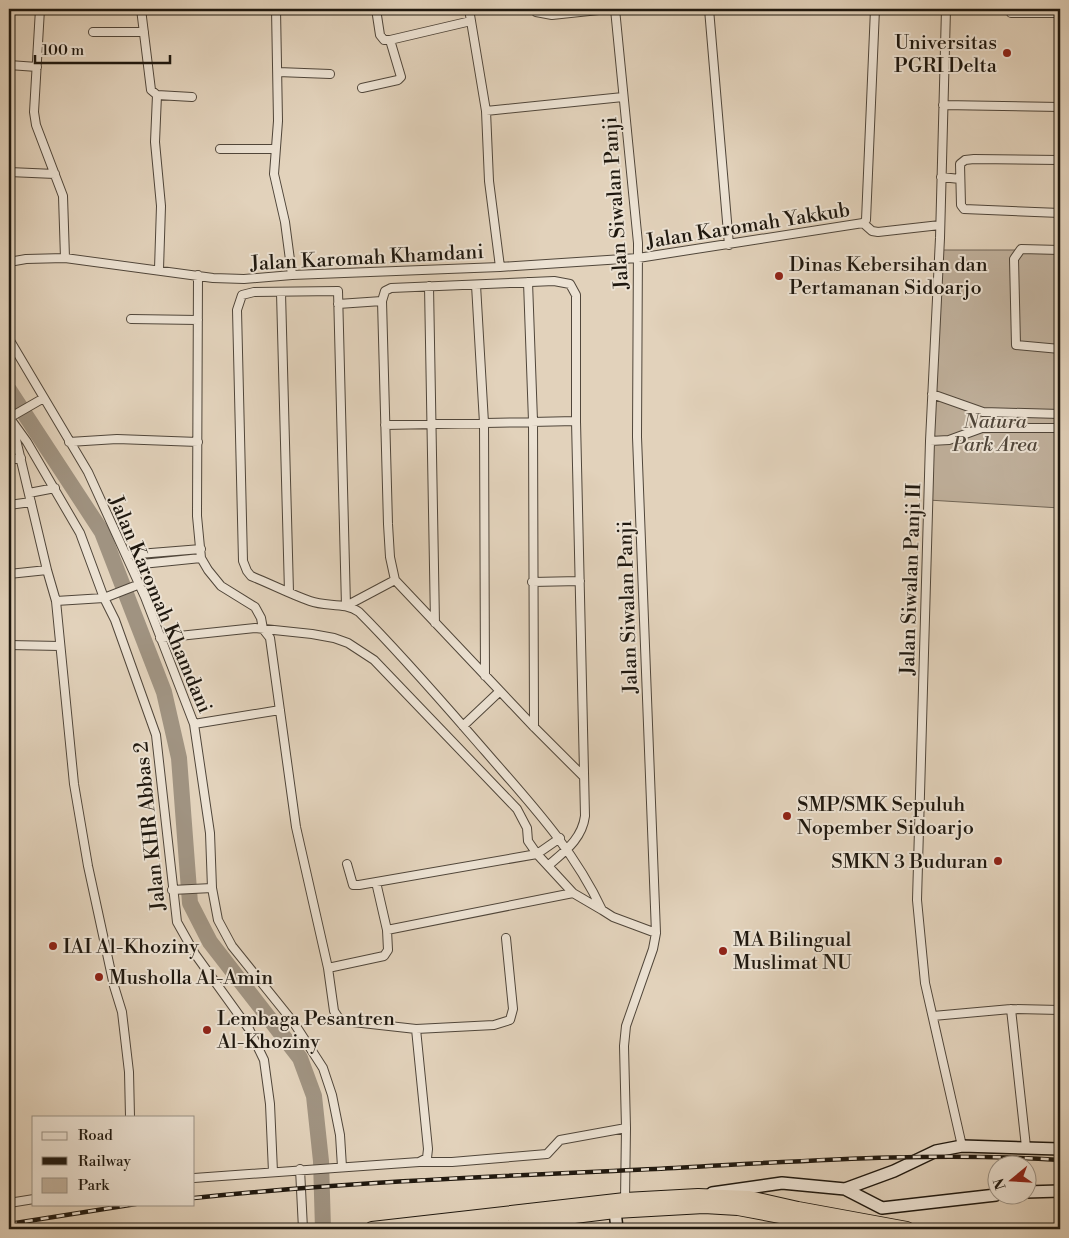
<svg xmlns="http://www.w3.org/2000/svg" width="1069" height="1238" font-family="'Libre Bodoni',serif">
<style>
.green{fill:#c1b29e;stroke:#706556}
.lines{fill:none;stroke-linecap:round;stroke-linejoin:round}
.river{stroke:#a09381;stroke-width:16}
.street-casing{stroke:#50463a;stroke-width:10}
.secondary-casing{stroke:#1f180f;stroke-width:14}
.highway-casing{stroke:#1f180f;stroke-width:16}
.street{stroke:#ece2d3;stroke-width:8}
.secondary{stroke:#ece2d3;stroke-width:11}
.highway{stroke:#e2d2bb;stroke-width:14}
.rail-casing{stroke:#1f180f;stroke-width:4.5}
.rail{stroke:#ece2d3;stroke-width:2.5;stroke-dasharray:8;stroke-linecap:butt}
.poi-dot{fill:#8f2418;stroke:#ece2d3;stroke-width:2}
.labels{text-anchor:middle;stroke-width:4;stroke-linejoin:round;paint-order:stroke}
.poi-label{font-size:20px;fill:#1f180f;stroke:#ece2d3;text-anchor:start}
.street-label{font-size:20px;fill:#1f180f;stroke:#ece2d3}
.park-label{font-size:20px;font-style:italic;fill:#50463a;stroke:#ece2d3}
</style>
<rect width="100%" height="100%" fill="#e2d2bb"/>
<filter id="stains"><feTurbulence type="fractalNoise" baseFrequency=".004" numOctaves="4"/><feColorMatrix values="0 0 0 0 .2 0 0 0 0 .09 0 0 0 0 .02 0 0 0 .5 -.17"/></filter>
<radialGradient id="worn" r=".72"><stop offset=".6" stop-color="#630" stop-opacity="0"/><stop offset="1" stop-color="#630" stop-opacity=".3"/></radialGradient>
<path class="green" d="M 938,250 L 1060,250 L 1060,508 L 928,500 Z"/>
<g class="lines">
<path class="river" d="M 9,390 L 102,532 L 164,692 L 179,758 L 190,903 L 210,942 L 300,1058 L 314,1096 L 321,1161 L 323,1229"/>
<g class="street-casing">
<path id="street" d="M 40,9 L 34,112 L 36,125 L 63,196 L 65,258
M 141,9 L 151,90 L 157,95 L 192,97
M 276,9 L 278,121 L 274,174 L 285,222 L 292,275
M 469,9 L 486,111 L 489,181 L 500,267
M 615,9 L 638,243 L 637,437 L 656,933 L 653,949 L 626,1026 L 624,1046 L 626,1128 L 625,1200
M 709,9 L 729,245
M 946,9 L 940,238 L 930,441 L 917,900 L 925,983 L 962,1146
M 40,10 L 52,9
M 536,12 L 552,15 L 608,9
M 1011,13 L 1060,13
M 93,32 L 144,32
M 390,40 L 471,21
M 9,65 L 37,67
M 278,72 L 330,74
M 362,88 L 398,80 L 401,77 L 390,40 L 384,40 L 380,35 L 376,9
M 157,95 L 155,142 L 161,206 L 159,269
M 943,105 L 1060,107
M 486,111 L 623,97
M 220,149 L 275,149
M 1060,160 L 974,159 L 965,160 L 960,164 L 961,205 L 964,209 L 1060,213
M 9,172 L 55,174
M 941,177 L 960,179
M 863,223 L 866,220 L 875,9
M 863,223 L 872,231 L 878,232 L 940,225
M 1060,250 L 1021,249 L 1014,259 L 1016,345 L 1060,349
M 9,262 L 26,259 L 65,258 L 213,278 L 244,279 L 292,275 L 500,267 L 638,258 L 863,223
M 528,282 L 533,421 L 534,727
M 476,285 L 484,423 L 485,676
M 429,286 L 435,623
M 281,293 L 289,592
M 338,304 L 382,301
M 131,319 L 198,320
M 9,339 L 88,472 L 145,597 L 194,724 L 210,833 L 212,888 L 218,920 L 232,946 L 294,1023 L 323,1068 L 332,1095 L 340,1135 L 342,1167
M 932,394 L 983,412 L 1060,414
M 9,417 L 27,442 L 80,533 L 104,598 L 140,584
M 9,418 L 42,399
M 385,425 L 576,421
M 13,427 L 47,570
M 930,441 L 949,440 L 982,428 L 1060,428
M 69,442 L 117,439 L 198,442
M 9,460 L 21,458
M 29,493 L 55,488
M 9,505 L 31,502
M 126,555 L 201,549
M 132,565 L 201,558
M 9,574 L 47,570 L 56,601 L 74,784 L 88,866 L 114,986 L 122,1012 L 129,1072 L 130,1117
M 532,582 L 580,581
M 56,601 L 104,598 L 115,620 L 156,735 L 177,922 L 195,954 L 249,1029 L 264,1060 L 270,1104 L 273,1172
M 160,638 L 255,628 L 312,634 L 334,638 L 348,643 L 374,660 L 517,809 L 527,828 L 528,841 L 537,854 L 573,893 L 602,910 C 573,848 529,802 485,751 C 444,704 403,656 359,612 C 345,602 326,607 310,601 C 290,594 271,584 251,576 L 247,571 L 243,561 L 237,310 L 242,295 L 254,292 L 338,291 L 346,606 L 395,580
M 9,645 L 60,646
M 194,724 L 280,710
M 463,726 L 500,691
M 347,864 L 353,885 L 359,885 L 537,854 L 560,838
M 549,865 C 565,851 582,839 585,816 L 576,421 L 576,295 L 570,284 L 554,281 L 391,288 L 385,291 L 382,301 L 388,524 L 390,557 L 395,580 L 534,727 L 583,776
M 172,890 L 212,888
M 602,910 L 613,917 L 656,933
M 387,930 L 573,893
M 328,968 L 384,956 L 388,950 L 387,930 L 376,882
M 933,1016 L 1011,1009
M 416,1029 L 494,1025 L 510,1020 L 513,1009 L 506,938
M 1026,1147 L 1011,1009 L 1060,1010
M 421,1162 L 452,1162 L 547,1154 L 560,1140 L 626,1128
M 300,1169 L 303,1229
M 194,1178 L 419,1162 L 427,1158 L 428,1149 L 416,1029 L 344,1021 L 340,1020 L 334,1011 L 328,968 L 296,827 L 270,638 L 263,629 L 261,618 L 255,607 L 221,586 L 208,570 L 201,558 L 197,516 L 198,275
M 9,1203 L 34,1199"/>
</g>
<g class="secondary-casing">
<path id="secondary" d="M 845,1189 L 894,1171 L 936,1151 L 962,1146 L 1060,1149
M 1026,1192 L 1060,1191
M 712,1193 L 782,1183 L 845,1189 L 882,1208 L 996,1195
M 615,1211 L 617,1229"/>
</g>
<g class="highway-casing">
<path id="highway" d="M 372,1229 L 625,1200 L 698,1196 L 749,1198 L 798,1209 L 907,1229
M 470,1229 L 615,1211 L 704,1206 L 738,1208 L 849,1229"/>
</g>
<use href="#street" class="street"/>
<use href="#secondary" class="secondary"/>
<use href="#highway" class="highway"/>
<g class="rail-casing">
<path id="rail" d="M 194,1198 C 347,1182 501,1176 655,1169 C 790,1162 925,1151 1060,1160
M 9,1224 L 136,1204"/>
</g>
<use href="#rail" class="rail"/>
</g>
<g class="poi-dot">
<circle cx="1007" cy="53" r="5"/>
<circle cx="779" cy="276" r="5"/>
<circle cx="787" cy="816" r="5"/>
<circle cx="998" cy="861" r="5"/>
<circle cx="53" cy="946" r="5"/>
<circle cx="723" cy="951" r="5"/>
<circle cx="99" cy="977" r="5"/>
<circle cx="207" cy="1030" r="5"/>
</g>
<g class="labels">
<g class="poi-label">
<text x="997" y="49" text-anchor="end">Universitas<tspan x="997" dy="23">PGRI Delta</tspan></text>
<text x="789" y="271">Dinas Kebersihan dan<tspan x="789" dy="23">Pertamanan Sidoarjo</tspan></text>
<text x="797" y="811">SMP/SMK Sepuluh<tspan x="797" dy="23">Nopember Sidoarjo</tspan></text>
<text x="988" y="868" text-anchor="end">SMKN 3 Buduran</text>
<text x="733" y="946">MA Bilingual<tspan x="733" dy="23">Muslimat NU</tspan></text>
<text x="63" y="953">IAI Al-Khoziny</text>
<text x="109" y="984">Musholla Al-Amin</text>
<text x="217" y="1025">Lembaga Pesantren<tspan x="217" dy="23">Al-Khoziny</tspan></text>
</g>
<g class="street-label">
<text transform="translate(615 203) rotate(-94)" y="7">Jalan Siwalan Panji</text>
<text transform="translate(748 225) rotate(-9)" y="7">Jalan Karomah Yakkub</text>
<text transform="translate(367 257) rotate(-3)" y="7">Jalan Karomah Khamdani</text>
<text transform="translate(910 579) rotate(-88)" y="7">Jalan Siwalan Panji II</text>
<text transform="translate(161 604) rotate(67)" y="7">Jalan Karomah Khamdani</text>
<text transform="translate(627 607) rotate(-92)" y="7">Jalan Siwalan Panji</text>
<text transform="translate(149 826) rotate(-96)" y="7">Jalan KHR Abbas 2</text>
</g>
<g class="park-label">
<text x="995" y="428">Natura<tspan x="995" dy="23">Park Area</tspan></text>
</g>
</g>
<rect width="1069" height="1238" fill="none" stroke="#e2d2bb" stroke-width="30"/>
<rect x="10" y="10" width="1049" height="1218" fill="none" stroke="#1f180f" stroke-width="2.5"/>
<rect x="15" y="15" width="1039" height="1208" fill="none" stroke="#1f180f"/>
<rect x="32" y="1116" width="162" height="90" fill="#ece2d3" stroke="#9a9185"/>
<rect x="42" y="1132" width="25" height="8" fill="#ece2d3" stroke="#9a9185"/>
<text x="78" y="1140" font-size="15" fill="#1f180f">Road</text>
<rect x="42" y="1157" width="25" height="8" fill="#1f180f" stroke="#9a9185"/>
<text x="78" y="1166" font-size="15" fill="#1f180f">Railway</text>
<rect x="42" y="1178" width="25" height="15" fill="#c1b29e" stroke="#9a9185"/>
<text x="78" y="1190" font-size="15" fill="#1f180f">Park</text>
<g transform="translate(1012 1180) rotate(252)"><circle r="24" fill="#ece2d3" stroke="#9a9185"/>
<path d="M0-4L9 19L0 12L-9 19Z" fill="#8f2418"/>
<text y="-8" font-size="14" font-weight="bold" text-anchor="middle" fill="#1f180f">N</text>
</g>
<path d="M35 55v8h135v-8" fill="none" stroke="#1f180f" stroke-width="2.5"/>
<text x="42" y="55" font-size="15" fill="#1f180f" stroke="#ece2d3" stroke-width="4" paint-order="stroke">100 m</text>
<rect width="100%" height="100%" filter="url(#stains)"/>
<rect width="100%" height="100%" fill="url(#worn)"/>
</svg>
